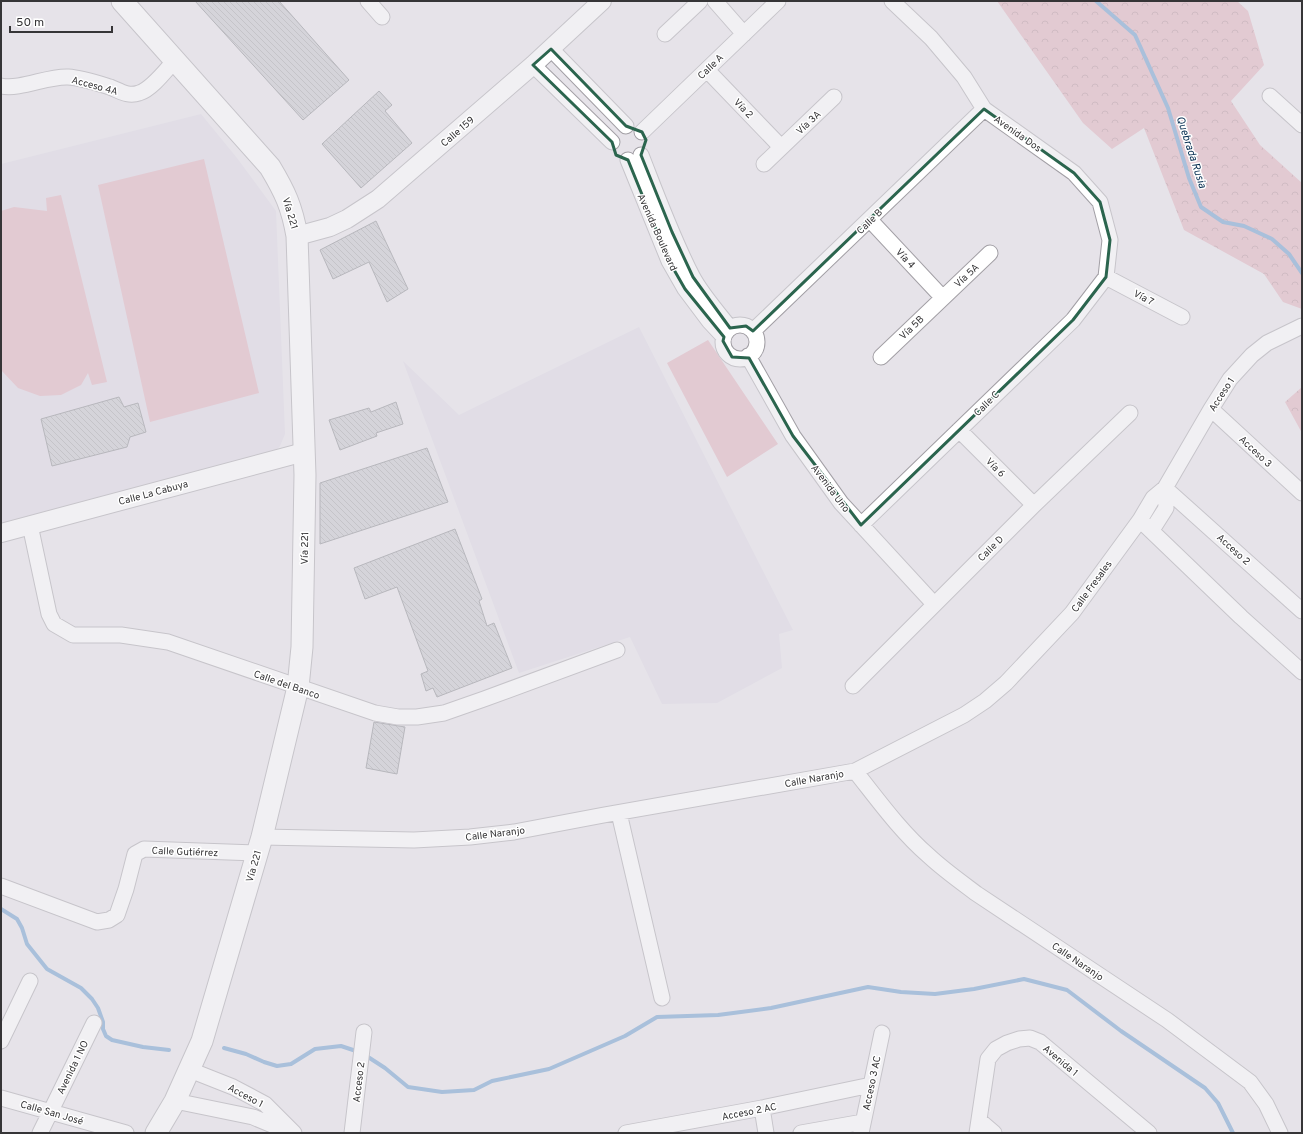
<svg xmlns="http://www.w3.org/2000/svg" width="1303" height="1134" font-family="Overpass,sans-serif">
<style>
.built{fill:#dbd5e2}
.grass{fill:#deaab6}
.forest{fill:url(#forest-crowns)}
.lines{fill:none;stroke-linecap:round;stroke-linejoin:round}
.stream{stroke:#6194c9;stroke-width:4}
.building{fill:url(#building-back-hatch);stroke:#808187}
.minor-casing{stroke:#a29fa5;stroke-width:17}
.tertiary-casing{stroke:#a29fa5;stroke-width:20}
.secondary-casing{stroke:#a29fa5;stroke-width:23}
.minor{stroke:#fff;stroke-width:15}
.tertiary{stroke:#fff;stroke-width:18}
.secondary{stroke:#fff;stroke-width:21}
.marked{fill:none;stroke:#2b654e;stroke-width:3;stroke-linejoin:round}
.labels{text-anchor:middle;stroke-width:3;stroke-linejoin:round;paint-order:stroke}
.street-label{font-size:10px;fill:#363537;stroke:#fff}
.water-label{font-size:11px;font-style:italic;fill:#052d50;stroke:#fff}
</style>
<defs>
<pattern id="forest-crowns" width="20" height="18" patternUnits="userSpaceOnUse"><rect width="20" height="18" fill="#deaab6"/><path d="M2 6a3 3 0 1 1 6 0M12 15a3 3 0 1 1 6 0" fill="none" stroke="#b58b95"/></pattern>
<pattern id="building-back-hatch" width="6" height="6" patternUnits="userSpaceOnUse"><rect width="6" height="6" fill="#c0c1c7"/><path d="M-1 5l2 2M0 0l6 6M5-1l2 2" fill="none" stroke="#9d9ea2"/></pattern>
</defs>
<rect width="100%" height="100%" fill="#e6e3e9"/>
<path class="built" d="M 201,114 L 237,158 L 276,211 L 285,434 L 280,446 L 273,454 L 1,523 L 1,164 Z
M 639,327 L 793,630 L 779,634 L 782,668 L 717,703 L 662,704 L 630,637 L 519,673 L 403,361 L 459,415 Z"/>
<path class="grass" d="M 204,159 L 259,393 L 150,422 L 98,185 Z
M 61,195 L 107,382 L 92,385 L 88,373 L 81,385 L 61,395 L 40,396 L 18,388 L 2,371 L 1,365 L 1,211 L 14,207 L 47,211 L 46,198 Z
M 708,340 L 778,444 L 727,477 L 667,363 Z"/>
<path class="forest" d="M 997,1 L 1237,1 L 1248,11 L 1264,65 L 1231,101 L 1260,145 L 1302,183 L 1302,309 L 1283,302 L 1264,274 L 1184,230 L 1144,128 L 1112,149 L 1083,123 Z
M 1302,387 L 1302,433 L 1285,402 Z"/>
<g class="lines">
<path class="stream" d="M 1096,1 L 1135,35 L 1168,108 L 1189,178 L 1201,207 L 1223,222 L 1244,226 L 1272,239 L 1289,254 L 1302,273
M 1,909 L 17,919 L 22,928 L 27,944 L 47,969 L 81,988 L 92,999 L 98,1008 L 103,1022 L 103,1029 L 106,1036 L 112,1040 L 143,1047 L 169,1050
M 224,1048 L 246,1054 L 264,1062 L 277,1066 L 291,1064 L 315,1049 L 341,1046 L 359,1052
M 365,1055 L 385,1068 L 408,1087 L 442,1092 L 474,1090 L 492,1081 L 549,1069 L 625,1036 L 657,1017 L 718,1015 L 771,1008 L 868,987 L 901,992 L 935,994 L 974,989 L 1024,979 L 1067,990 L 1121,1031 L 1205,1088 L 1218,1103 L 1233,1133"/>
</g>
<path class="building" d="M 195,1 L 279,1 L 349,80 L 303,120 Z
M 379,91 L 392,105 L 385,111 L 412,143 L 361,188 L 322,144 Z
M 376,221 L 408,289 L 387,302 L 369,262 L 333,279 L 320,250 Z
M 119,397 L 124,407 L 138,403 L 146,432 L 130,437 L 127,447 L 52,466 L 41,419 Z
M 396,402 L 403,424 L 376,433 L 377,436 L 340,450 L 329,420 L 369,408 L 371,412 Z
M 427,448 L 448,502 L 320,544 L 320,483 Z
M 455,529 L 482,599 L 479,601 L 487,626 L 494,623 L 512,668 L 437,697 L 433,688 L 426,691 L 421,674 L 428,671 L 397,587 L 365,599 L 354,568 Z
M 374,722 L 405,727 L 397,774 L 366,768 Z"/>
<g class="lines">
<g class="minor-casing">
<path id="minor" d="M 368,1 L 382,17
M 715,1 L 744,34
M 892,1 L 931,38 L 964,77 L 984,109 L 1074,173 L 1100,202 L 1110,240 L 1106,277
M 665,34 L 700,1
M 551,49 L 626,126
M 533,65 L 612,142
M 707,70 L 781,147
M 1,86 C 21,90 47,76 68,77 C 82,78 97,83 110,87 C 120,91 128,97 139,93 C 152,89 166,70 175,60
M 1270,96 L 1302,125
M 642,132 L 778,1
M 641,155 C 657,196 672,237 692,276 C 702,295 717,311 730,328
M 628,160 L 669,261 L 685,289 L 709,321 L 724,337
M 764,164 L 834,97
M 870,220 L 942,297
M 1106,277 L 1182,317
M723 342a17 17 0 1 1 34 0a17 17 0 1 1-34 0Z
M 753,331 L 984,109
M 748,356 L 793,436 L 841,503 L 934,604
M 881,357 L 990,253
M 1211,409 L 1302,493
M 959,430 L 1034,505
M 1165,488 L 1302,611
M 1140,520 L 1153,498 L 1165,488 L 1211,409 L 1230,379 L 1252,355 L 1267,343 L 1302,326
M 30,525 L 49,614 L 54,624 L 73,635 L 121,635 L 168,642 L 375,713 L 398,717 L 417,717 L 444,713 L 484,699 L 617,650
M 861,525 L 1073,320 L 1106,277
M 1152,530 L 1166,508 L 1165,488
M 853,686 L 1034,505 L 1130,413
M 855,771 C 878,800 901,832 929,856 C 944,870 961,882 977,894 L 1167,1020 L 1250,1082 L 1266,1104 L 1280,1133
M 619,813 L 662,998
M 262,837 L 414,840 L 470,837 L 514,832 L 604,815 L 855,771 L 964,715 L 985,701 L 1006,683 L 1072,613 L 1140,520 L 1241,617 L 1302,672
M 1,886 L 97,922 L 109,920 L 117,915 L 126,889 L 135,854 L 144,849 L 257,853
M 1,1041 L 30,981
M 190,1070 L 233,1087 L 265,1104 L 294,1133
M 1,1098 L 126,1133
M 175,1101 L 253,1117 L 289,1132
M 762,1108 L 766,1133
M 980,1121 L 994,1133
M 40,1133 L 94,1023
M 352,1133 L 364,1032
M 626,1133 L 762,1108 L 871,1085
M 801,1133 L 863,1122
M 861,1133 L 882,1033
M 977,1133 L 988,1059 L 996,1049 L 1007,1043 L 1019,1039 L 1030,1038 L 1040,1042 L 1149,1133"/>
</g>
<g class="tertiary-casing">
<path id="tertiary" d="M 297,236 L 330,227 L 347,219 L 378,199 L 533,65 L 602,1
M 1,533 L 304,452"/>
</g>
<g class="secondary-casing">
<path id="secondary" d="M 122,1 L 270,167 C 285,192 292,207 297,236 L 305,475 L 302,647 L 298,687 L 262,837 L 202,1041 L 175,1101 L 156,1133"/>
</g>
<use href="#minor" class="minor"/>
<use href="#tertiary" class="tertiary"/>
<use href="#secondary" class="secondary"/>
</g>
<path d="M0 0H1303V1134H0ZM 551,49 L 626,126 L 642,132 L 646,140 L 641,155 L 672,232 L 693,277 L 730,328 L 746,326 L 753,331 L 984,109 L 1074,173 L 1100,202 L 1110,240 L 1106,277 L 1073,320 L 861,525 L 793,436 L 749,358 L 732,357 L 723,341 L 724,337 L 685,289 L 669,261 L 628,160 L 616,155 L 612,142 L 533,65 Z" fill="#e6e3e9" fill-opacity=".55" fill-rule="evenodd"/>
<path class="marked" d="M 551,49 L 626,126 L 642,132 L 646,140 L 641,155 L 672,232 L 693,277 L 730,328 L 746,326 L 753,331 L 984,109 L 1074,173 L 1100,202 L 1110,240 L 1106,277 L 1073,320 L 861,525 L 793,436 L 749,358 L 732,357 L 723,341 L 724,337 L 685,289 L 669,261 L 628,160 L 616,155 L 612,142 L 533,65 Z"/>
<g class="labels">
<g class="street-label">
<text transform="translate(710 66) rotate(-44)" y="4">Calle A</text>
<text transform="translate(95 85) rotate(15)" y="4">Acceso 4A</text>
<text transform="translate(744 108) rotate(46)" y="4">Vía 2</text>
<text transform="translate(808 122) rotate(-43)" y="4">Vía 3A</text>
<text transform="translate(457 131) rotate(-41)" y="4">Calle 159</text>
<text transform="translate(1018 133) rotate(35)" y="4">Avenida Dos</text>
<text transform="translate(291 213) rotate(73)" y="4">Vía 221</text>
<text transform="translate(869 221) rotate(-44)" y="4">Calle B</text>
<text transform="translate(658 232) rotate(66)" y="4">Avenida Boulevard</text>
<text transform="translate(906 258) rotate(47)" y="4">Vía 4</text>
<text transform="translate(966 275) rotate(-43)" y="4">Vía 5A</text>
<text transform="translate(1144 297) rotate(28)" y="4">Vía 7</text>
<text transform="translate(911 327) rotate(-44)" y="4">Vía 5B</text>
<text transform="translate(1221 394) rotate(-57)" y="4">Acceso 1</text>
<text transform="translate(986 403) rotate(-45)" y="4">Calle C</text>
<text transform="translate(1256 451) rotate(43)" y="4">Acceso 3</text>
<text transform="translate(996 467) rotate(45)" y="4">Vía 6</text>
<text transform="translate(831 488) rotate(53)" y="4">Avenida Uno</text>
<text transform="translate(153 492) rotate(-15)" y="4">Calle La Cabuya</text>
<text transform="translate(304 548) rotate(-89)" y="4">Vía 221</text>
<text transform="translate(990 548) rotate(-45)" y="4">Calle D</text>
<text transform="translate(1234 549) rotate(42)" y="4">Acceso 2</text>
<text transform="translate(1091 586) rotate(-54)" y="4">Calle Fresales</text>
<text transform="translate(287 684) rotate(19)" y="4">Calle del Banco</text>
<text transform="translate(814 778) rotate(-10)" y="4">Calle Naranjo</text>
<text transform="translate(495 833) rotate(-7)" y="4">Calle Naranjo</text>
<text transform="translate(185 851) rotate(2)" y="4">Calle Gutiérrez</text>
<text transform="translate(253 866) rotate(-74)" y="4">Vía 221</text>
<text transform="translate(1078 961) rotate(34)" y="4">Calle Naranjo</text>
<text transform="translate(1061 1060) rotate(40)" y="4">Avenida 1</text>
<text transform="translate(72 1067) rotate(-64)" y="4">Avenida 1 NO</text>
<text transform="translate(358 1082) rotate(-83)" y="4">Acceso 2</text>
<text transform="translate(871 1083) rotate(-78)" y="4">Acceso 3 AC</text>
<text transform="translate(246 1095) rotate(28)" y="4">Acceso 1</text>
<text transform="translate(749 1111) rotate(-11)" y="4">Acceso 2 AC</text>
<text transform="translate(52 1112) rotate(16)" y="4">Calle San José</text>
</g>
<g class="water-label">
<text transform="translate(1192 152) rotate(72)" y="4">Quebrada Rusia</text>
</g>
</g>
<rect width="1303" height="1134" fill="none" stroke="#363537" stroke-width="4"/>
<path d="M10 26v6h102v-6" fill="none" stroke="#363537" stroke-width="2"/>
<text x="16" y="26" font-size="12" fill="#363537" stroke="#ffffff" stroke-width="3" paint-order="stroke">50 m</text>
</svg>
